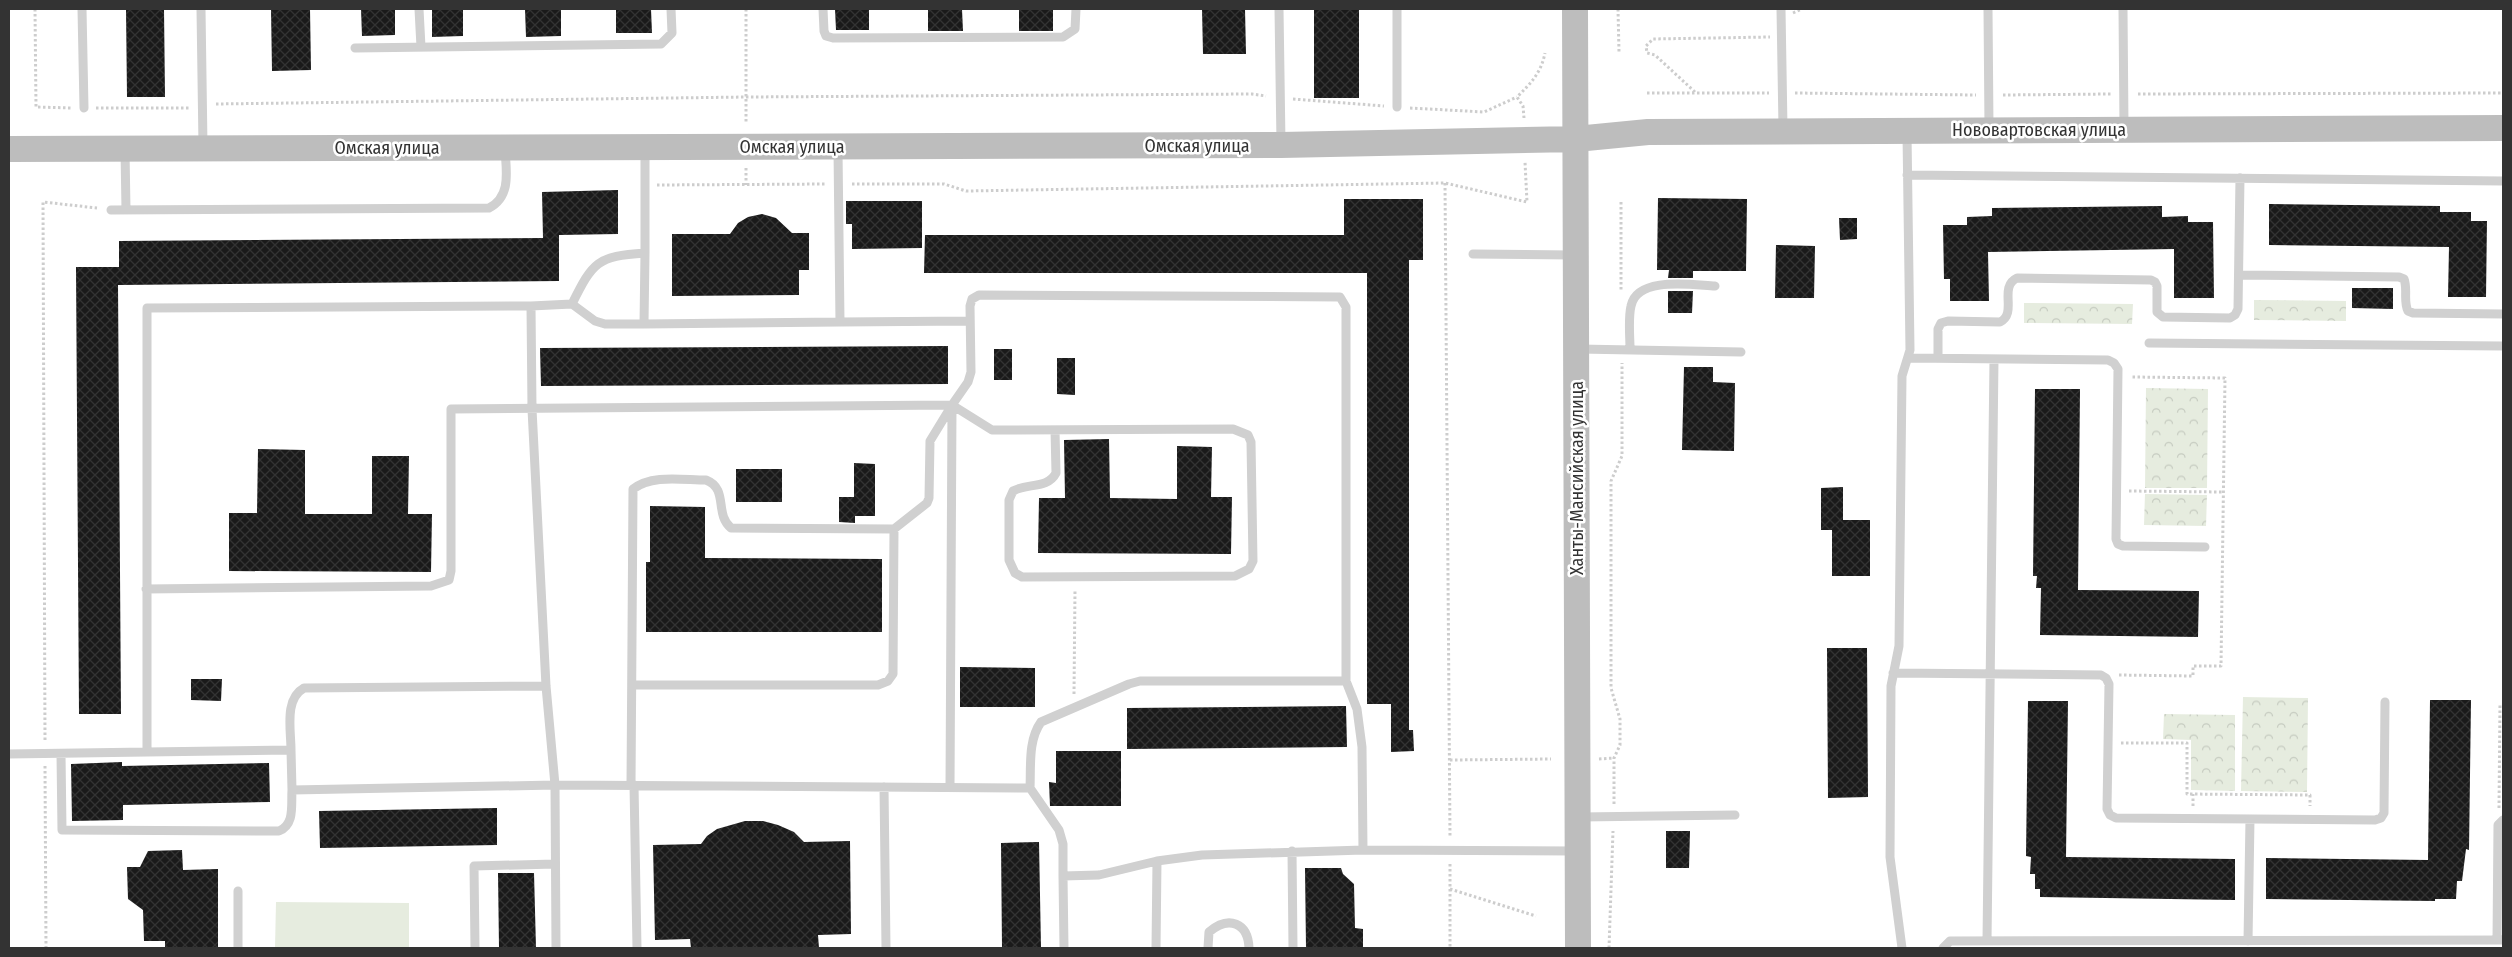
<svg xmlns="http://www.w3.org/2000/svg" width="2512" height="957" font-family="'Fira Sans Condensed',sans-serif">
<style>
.forest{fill:url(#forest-crowns)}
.pitch{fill:#e6ecdf}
.building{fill:url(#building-cross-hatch)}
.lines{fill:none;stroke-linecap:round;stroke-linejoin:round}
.path{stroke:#cdcdcd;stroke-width:3;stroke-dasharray:2.5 2.5;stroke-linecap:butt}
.service{stroke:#d0d0d0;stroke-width:9}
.secondary{stroke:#bdbdbd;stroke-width:26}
.labels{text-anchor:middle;stroke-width:5;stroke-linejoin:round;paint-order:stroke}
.street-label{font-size:18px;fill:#333;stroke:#fff}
</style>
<defs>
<pattern id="forest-crowns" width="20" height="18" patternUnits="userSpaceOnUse" patternTransform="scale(1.25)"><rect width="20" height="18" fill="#e6ecdf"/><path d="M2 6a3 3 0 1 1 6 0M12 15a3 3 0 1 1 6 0" fill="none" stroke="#c6cbc0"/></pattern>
<pattern id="building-cross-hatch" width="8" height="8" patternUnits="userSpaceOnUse" patternTransform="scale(1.25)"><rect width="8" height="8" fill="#1a1a1a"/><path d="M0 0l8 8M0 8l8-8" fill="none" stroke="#333"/></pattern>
</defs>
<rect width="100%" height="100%" fill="#fff"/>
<path class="forest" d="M 2254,300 L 2346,301 L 2346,321 L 2254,320 Z
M 2024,303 L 2133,304 L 2132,324 L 2024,323 Z
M 2146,388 L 2208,389 L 2207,488 L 2145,488 Z
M 2145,494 L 2207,495 L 2206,526 L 2144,525 Z
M 2243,697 L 2308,698 L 2307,792 L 2241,791 Z
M 2164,714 L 2235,715 L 2235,791 L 2191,790 L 2191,740 L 2163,739 Z"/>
<path class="pitch" d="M 276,902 L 409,903 L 409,948 L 275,948 Z"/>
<path class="building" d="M 126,9 L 164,9 L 165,97 L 127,97 Z
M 271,9 L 310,9 L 311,70 L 272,71 Z
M 361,9 L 395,9 L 395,35 L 362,36 Z
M 432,9 L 463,9 L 463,36 L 432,37 Z
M 525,9 L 561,9 L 561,36 L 526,37 Z
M 616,9 L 651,9 L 652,33 L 616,33 Z
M 835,9 L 869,9 L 869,30 L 836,30 Z
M 928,9 L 962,9 L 963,31 L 928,31 Z
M 1019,9 L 1053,9 L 1053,31 L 1019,31 Z
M 1202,9 L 1245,9 L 1246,54 L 1203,54 Z
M 1314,9 L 1359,9 L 1359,98 L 1314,98 Z
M 618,190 L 618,234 L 559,235 L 559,281 L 118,285 L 121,714 L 79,714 L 76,267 L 119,267 L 119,241 L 543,238 L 542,192 Z
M 1658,198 L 1747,199 L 1746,271 L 1693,271 L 1693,278 L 1668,278 L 1669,270 L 1657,270 Z
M 1344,199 L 1423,199 L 1423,260 L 1409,260 L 1409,730 L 1413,730 L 1414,751 L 1391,752 L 1391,704 L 1367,704 L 1367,273 L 924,273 L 925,235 L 1344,235 Z
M 846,201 L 922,201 L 922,248 L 852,249 L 852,224 L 846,224 Z
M 2269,204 L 2440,206 L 2440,212 L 2471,212 L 2471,221 L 2487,221 L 2486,297 L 2448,297 L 2449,247 L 2269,245 Z
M 2162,206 L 2162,217 L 2188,216 L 2188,222 L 2213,222 L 2214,298 L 2174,298 L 2174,249 L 1988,252 L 1989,301 L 1950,301 L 1950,279 L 1944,279 L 1943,225 L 1967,225 L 1967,217 L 1992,216 L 1992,208 Z
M 762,214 L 776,218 L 792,233 L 809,233 L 809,270 L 799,270 L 799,295 L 672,296 L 672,234 L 730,234 L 738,223 L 748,217 Z
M 1839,218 L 1857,218 L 1857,239 L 1840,240 Z
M 1776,245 L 1815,246 L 1814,298 L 1775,298 Z
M 2352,288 L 2393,288 L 2393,309 L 2352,308 Z
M 1668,291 L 1693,291 L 1692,313 L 1668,313 Z
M 948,346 L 948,384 L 541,386 L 540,348 Z
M 994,349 L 1012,349 L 1012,380 L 994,380 Z
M 1057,358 L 1075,358 L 1075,395 L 1057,394 Z
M 1684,367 L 1713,367 L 1713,382 L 1735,383 L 1734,451 L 1682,450 Z
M 2035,389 L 2080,389 L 2078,590 L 2199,591 L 2198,637 L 2040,635 L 2041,588 L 2036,588 L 2037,576 L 2033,576 Z
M 1109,439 L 1110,498 L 1177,499 L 1177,446 L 1212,447 L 1211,497 L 1232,497 L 1231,554 L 1038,553 L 1039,498 L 1065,498 L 1064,440 Z
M 258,449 L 305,450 L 305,514 L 372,514 L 372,456 L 409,456 L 408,514 L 432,514 L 431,572 L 229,571 L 229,513 L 257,513 Z
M 854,463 L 875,464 L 875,516 L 855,516 L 855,523 L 839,522 L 839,497 L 854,497 Z
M 736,469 L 782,469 L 782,502 L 736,502 Z
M 1843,487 L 1843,520 L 1870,520 L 1870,576 L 1832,576 L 1832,530 L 1821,530 L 1821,488 Z
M 650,506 L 705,507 L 705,558 L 882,559 L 882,632 L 646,632 L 646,562 L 650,562 Z
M 1827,648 L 1867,648 L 1868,797 L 1828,798 Z
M 960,667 L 1035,668 L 1035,707 L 960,707 Z
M 191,679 L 222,679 L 221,701 L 191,700 Z
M 2430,700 L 2471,700 L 2469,850 L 2466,849 L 2462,881 L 2457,881 L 2456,899 L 2435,899 L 2435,901 L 2266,899 L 2266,858 L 2428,860 Z
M 2028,701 L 2068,701 L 2066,857 L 2235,859 L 2235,900 L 2040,897 L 2040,889 L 2035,889 L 2035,874 L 2030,874 L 2031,857 L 2026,856 Z
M 1346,706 L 1347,747 L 1127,749 L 1127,708 Z
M 1056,751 L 1121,751 L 1121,806 L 1050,806 L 1049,782 L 1056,783 Z
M 122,762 L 122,766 L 269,763 L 270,802 L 123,805 L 123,820 L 72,821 L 71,764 Z
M 497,808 L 497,845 L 320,848 L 319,811 Z
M 745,821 L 763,821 L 778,825 L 794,832 L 804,842 L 850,841 L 851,934 L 818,935 L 819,948 L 691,948 L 690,939 L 655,940 L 653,845 L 701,844 L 707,836 L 717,829 Z
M 1666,831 L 1690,831 L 1689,868 L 1666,868 Z
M 1039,842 L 1041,948 L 1002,948 L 1001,843 Z
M 182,850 L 183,870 L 218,869 L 218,948 L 165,948 L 165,941 L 144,941 L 143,910 L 128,899 L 127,867 L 140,867 L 148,851 Z
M 1305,868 L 1341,868 L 1343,874 L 1354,884 L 1355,928 L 1363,929 L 1363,948 L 1306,948 Z
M 498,873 L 534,873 L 536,948 L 499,948 Z"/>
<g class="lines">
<path class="path" d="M 35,9 L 36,107 L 72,108
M 746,9 L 746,124
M 1618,9 L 1619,52
M 1793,13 L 1802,9
M 1695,92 L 1655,55 L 1647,53 L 1646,46 L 1653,39 L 1770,37
M 1647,93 L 1769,93
M 1795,93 L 1976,95
M 2138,94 L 2503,93
M 2003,95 L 2111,94
M 1293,99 L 1384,106
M 216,104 L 746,97 L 1252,94 L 1266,96
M 96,108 L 190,108
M 1410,108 L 1484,112 L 1517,97
M 1524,118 L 1523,106 L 1517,97 C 1531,83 1541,73 1545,53
M 746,168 L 746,185
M 1445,183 L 1450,837
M 852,184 L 944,184 L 966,191 L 1445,183 L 1527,202 L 1525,162
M 657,185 L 826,184
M 1621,202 L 1621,292
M 2129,491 L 2223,492
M 2119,675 L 2193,676 L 2193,666 L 2221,666 L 2225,378 L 2131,377
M 1074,694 L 1075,590
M 45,740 L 43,202 L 97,208
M 2121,743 L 2187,743 L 2187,794 L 2310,795 L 2310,806
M 1599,759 L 1614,758
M 1450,760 L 1551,759
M 45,766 L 46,948
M 1614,804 L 1614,758 L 1620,745 L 1620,719 L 1611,688 L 1611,481 L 1622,456 L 1622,363
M 2193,806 L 2193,794
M 2499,808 L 2500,703
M 1450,864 L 1450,948
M 1450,889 L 1536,916
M 1609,948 L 1613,831"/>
<path class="service" d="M 82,9 L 84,108
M 201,9 L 203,146
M 419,9 L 421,47
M 823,9 L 824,31 L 826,36 L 833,38 L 1063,37 L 1075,29 L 1076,9
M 1279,9 L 1281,143
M 1781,9 L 1783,128
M 1988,9 L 1989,128
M 2123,9 L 2124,127
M 355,48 L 661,44 L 672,33 L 671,9
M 1397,107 L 1397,9
M 125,150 L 126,210
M 838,150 L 840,322 L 970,321
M 1907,175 L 2503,181
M 111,210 L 489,208 C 512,196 506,170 505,149
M 645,253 L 644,324 L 840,322
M 1473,254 L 1573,255
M 2239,275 L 2399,277 L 2404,279 C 2408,289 2403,301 2408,311 L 2413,313 L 2503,314
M 572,304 L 595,321 L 605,324 L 644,324
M 2149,343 L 2503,346
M 1579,349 L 1741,352
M 1630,349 C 1630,336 1628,319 1631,306 C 1637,276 1692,285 1715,286
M 1909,358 L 2108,360 L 2114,363 L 2118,369 L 2116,539 L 2118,544 L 2123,546 L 2205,547
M 1938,358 L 1938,329 L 1941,323 L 1948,321 L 2000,322 C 2018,313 1998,287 2017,278 L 2151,280 L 2155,282 L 2157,286 L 2157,312 L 2163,317 L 2230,318 L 2235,315 L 2238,309 L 2240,178
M 952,405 L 992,430 L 1233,429 L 1248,435 L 1251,442 L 1253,561 L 1249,569 L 1235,576 L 1022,577 L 1015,573 L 1009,560 L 1009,500 L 1013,491 C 1027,483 1048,489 1056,473 L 1055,430
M 146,589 L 431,586 L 449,580 L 451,571 L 451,409 L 952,405 L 968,382 L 971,372 L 970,306 L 972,299 L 979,295 L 1340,297 L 1346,307 L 1346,681 L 1357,709 L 1362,747 L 1363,850
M 1893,673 L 2101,675 L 2106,678 L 2109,684 L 2107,809 L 2110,815 L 2116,818 L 2375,820 L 2381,818 L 2384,813 L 2385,702
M 632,685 L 878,685 L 888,681 L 893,674 L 894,529 L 927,503 L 929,498 L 930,441 L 952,405
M 291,750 C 291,730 284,699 304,688 L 546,686
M 147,752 L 291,750 L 292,790 L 555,785 L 1030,788 L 1059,830 L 1063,844 L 1063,876 L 1099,875 L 1157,861 L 1202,855 L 1363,850 L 1575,851
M 9,754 L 147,752 L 147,308 L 531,306
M 61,754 L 62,830 L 279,831 C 295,824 291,806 292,790
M 631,785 L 633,489 C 652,474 683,480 706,480 C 729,489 714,514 731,528 L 894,529
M 634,785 L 637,948
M 884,787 L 886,948
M 950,787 L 952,406
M 1030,788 C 1031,766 1028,740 1041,722 L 1129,684 L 1140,681 L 1346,681
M 1580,817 L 1735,815
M 1292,851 L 1293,948
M 1063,876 L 1064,948
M 2497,940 L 2498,825 L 2503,820
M 1987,941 L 1994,359
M 2248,941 L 2250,819
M 238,948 L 238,891
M 475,948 L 474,866 L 555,864
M 556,948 L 555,785 L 546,686 L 532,409 L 531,306 L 572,304 C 593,262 597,256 645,253 L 645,150
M 1156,948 L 1157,861
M 1208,948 L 1209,932 C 1229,915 1248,923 1249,948
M 1902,948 L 1890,857 L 1891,686 L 1899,646 L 1902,376 L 1910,350 L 1907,134
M 1943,948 L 1950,941 L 2503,940"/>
<path class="secondary" d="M 1575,9 L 1578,948
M 9,149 L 1281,145 L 1576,139 L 1648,132 L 2503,128"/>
</g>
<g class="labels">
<g class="street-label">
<text x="2039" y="136">Нововартовская улица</text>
<text x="1197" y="152">Омская улица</text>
<text x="792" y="153">Омская улица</text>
<text x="387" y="154">Омская улица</text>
<text transform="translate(1577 478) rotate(-90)" y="6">Ханты-Мансийская улица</text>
</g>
</g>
<rect width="2512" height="957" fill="none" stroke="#333333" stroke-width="20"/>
</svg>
